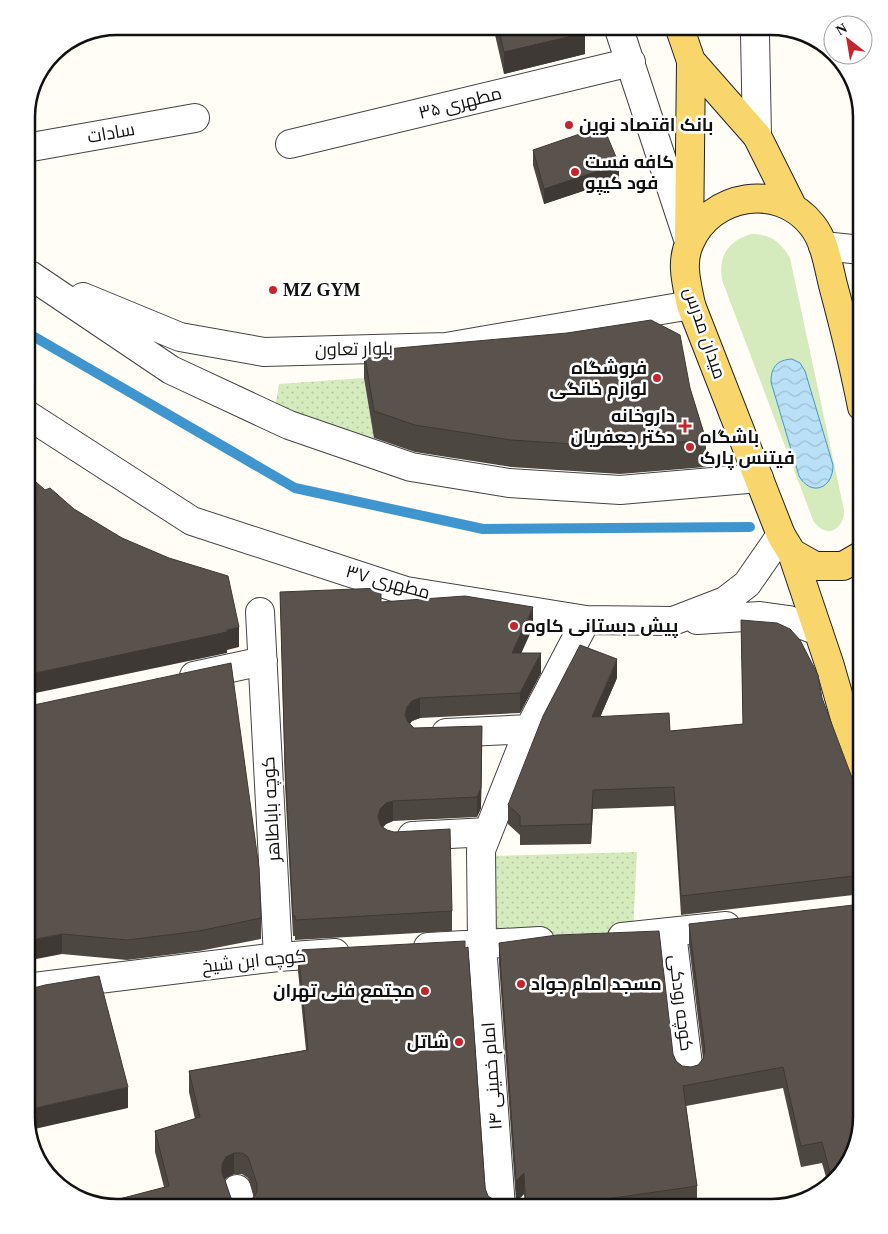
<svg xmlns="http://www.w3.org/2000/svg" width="888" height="1234" font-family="'Times New Roman',Cairo,serif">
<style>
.grass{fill:#d5ebbd}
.park{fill:url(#park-dots)}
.water{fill:url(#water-waves);stroke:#3f96cf}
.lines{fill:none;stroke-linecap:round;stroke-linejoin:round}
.stream{stroke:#3f96cf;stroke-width:10}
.minor-casing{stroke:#444;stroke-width:30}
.major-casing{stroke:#222;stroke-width:30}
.minor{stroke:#fff;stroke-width:28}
.major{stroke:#f9d66b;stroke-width:28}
.wall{fill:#4d4742;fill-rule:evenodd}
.shaded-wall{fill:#3f3936}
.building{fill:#5a524d;stroke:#3f3936;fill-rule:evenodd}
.poi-dot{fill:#c4262e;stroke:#fff;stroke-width:2}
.labels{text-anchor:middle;stroke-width:5;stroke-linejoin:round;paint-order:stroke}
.street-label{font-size:18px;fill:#111;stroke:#fff}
.poi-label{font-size:18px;font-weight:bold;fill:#111;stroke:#fff;text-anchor:start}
.rim{fill:none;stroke:#111;stroke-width:2.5}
</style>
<defs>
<pattern id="park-dots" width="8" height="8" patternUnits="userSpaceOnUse" patternTransform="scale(1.25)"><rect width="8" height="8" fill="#d5ebbd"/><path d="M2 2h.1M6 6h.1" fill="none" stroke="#b6c8a1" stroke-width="1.8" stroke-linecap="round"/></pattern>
<pattern id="water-waves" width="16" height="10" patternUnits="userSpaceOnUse" patternTransform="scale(1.25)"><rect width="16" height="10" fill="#b9e0f7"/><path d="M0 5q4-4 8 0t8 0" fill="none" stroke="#9ebfd3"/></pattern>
</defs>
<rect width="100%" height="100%" fill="#fffdf5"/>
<path class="grass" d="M 751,234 C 770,234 780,241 790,258 L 844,510 C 844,532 824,539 813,520 L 722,280 C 718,256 728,241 751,234 Z"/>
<path class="park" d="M 364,378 L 376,445 L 281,415 L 276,402 L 279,384 Z
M 637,852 L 633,931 L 488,939 L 487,856 Z"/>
<path class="water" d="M 792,359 L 800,363 L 805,371 L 833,465 C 833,489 811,497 799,476 L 771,382 C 771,367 777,360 792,359 Z"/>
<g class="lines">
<path class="stream" d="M 26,332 L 295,488 L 483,529 L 750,527"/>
<g class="minor-casing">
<path id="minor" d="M 618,26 L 687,236
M 752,26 L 755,34 L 757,136
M 290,144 L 631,62
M 26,148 L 195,118
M 823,246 L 862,250
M 30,275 L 171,370 L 289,425 L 411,467 L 509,483 L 620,490 L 759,478
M 83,297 L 180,337 L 264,352 L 446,347 L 691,305
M 26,414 L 192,521 L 406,591 L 586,620 L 673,621 L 725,601 L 747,584 L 781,535
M 260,612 L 278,957
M 697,620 L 760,616 L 789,620 L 818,631
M 194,676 L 263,661
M 446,733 L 529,729
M 412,836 L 488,832
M 672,933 L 689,1073
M 622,937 L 726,926
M 428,947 L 540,941
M 26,988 L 278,957 L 335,953
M 237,1189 L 242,1208
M 501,1208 L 482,944 L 481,850 L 529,729 L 586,620"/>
</g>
<g class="major-casing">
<path id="major" d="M 679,26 L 691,61 L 757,136 L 793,208
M 689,242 L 691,61
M 792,553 L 830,666 L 862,778
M 862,555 L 843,566 L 815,566 L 792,553 L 781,535 L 691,305 C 687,284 680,263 690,242 C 711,194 778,182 812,225 C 825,241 828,265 833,285 C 844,326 854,366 862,407"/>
</g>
<use href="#minor" class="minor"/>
<use href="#major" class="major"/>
</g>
<path class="wall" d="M 493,26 L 583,26 L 585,54 L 504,74 Z
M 533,150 L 619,179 L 544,204 L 533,165 Z
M 364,351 L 690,388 L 706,440 L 706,467 L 620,474 L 511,467 L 415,452 L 374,438 L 364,378 Z
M 280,592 L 381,602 L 533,627 L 521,653 L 541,673 L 520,713 L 420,718 L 412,721 L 410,724 L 414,728 L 482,747 L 481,808 L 477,817 L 393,821 L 386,824 L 383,827 L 452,911 L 452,931 L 295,940 L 295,936 L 293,936 L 285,785 Z
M 741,620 L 822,698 L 862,820 L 862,894 L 681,915 L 674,806 L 593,809 L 591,844 L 520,845 L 520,835 L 508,824 L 508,805 L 617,678 L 600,717 L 670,731 L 743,724 Z
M 26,706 L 261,918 L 261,939 L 199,951 L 127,960 L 62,954 Z
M 689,924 L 849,1163 L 828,1184 L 822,1163 L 801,1167 L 783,1088 L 686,1106 L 697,1186 L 697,1207 L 691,1208 L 525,1208 L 524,1194 L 516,1202 L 499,964 L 499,943 L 673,1054 L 676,1061 L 682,1066 L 691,1067 L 698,1065 L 703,1059 L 689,945 Z
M 298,950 L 485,1188 L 488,1196 L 497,1208 L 111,1208 L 164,1187 L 155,1152 L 155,1131 L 195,1119 L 189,1092 L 189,1071 L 306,1050 L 298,971 ZM 234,1174 L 242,1174 L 248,1178 L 254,1196 L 253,1198 L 245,1202 L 237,1202 L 231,1198 L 225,1180 L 226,1178 Z"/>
<path class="shaded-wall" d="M 585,33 L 585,54 L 504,74 L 504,52 Z
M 619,164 L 619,179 L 544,204 L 544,189 Z
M 533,607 L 533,627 L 512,674 L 512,653 Z
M 239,627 L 239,647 L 227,650 L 227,653 L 26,695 L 26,675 Z
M 541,653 L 541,673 L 520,713 L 520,693 Z
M 617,659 L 617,678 L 592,736 L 592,717 Z
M 420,698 L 420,718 L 412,721 L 407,727 L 405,715 L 407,707 L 412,701 Z
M 482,726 L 481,808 L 477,817 L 477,797 Z
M 593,790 L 593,809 L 591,844 L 591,824 Z
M 393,801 L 393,821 L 386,824 L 380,830 L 378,817 L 380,809 L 386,803 Z
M 62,934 L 62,954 L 26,961 L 26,941 Z
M 128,1087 L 128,1108 L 30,1130 L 26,1117 L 26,1110 Z
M 234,1153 L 234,1174 L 226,1178 L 222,1185 L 222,1164 L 226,1157 Z
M 524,1173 L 524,1194 L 516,1202 L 516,1181 Z
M 497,1202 L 497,1208 L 491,1208 Z"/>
<path class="building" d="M 498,26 L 583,26 L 585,33 L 504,52 Z
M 603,126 L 619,164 L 544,189 L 533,150 Z
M 651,320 L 680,335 L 690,388 L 706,440 L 620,447 L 511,440 L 415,425 L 374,411 L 364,351 L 567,333 Z
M 26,473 L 45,490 L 50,488 L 74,509 L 122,538 L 169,558 L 228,576 L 239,627 L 227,630 L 227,632 L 26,675 Z
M 381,588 L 381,602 L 465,596 L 533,607 L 512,653 L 541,653 L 520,693 L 420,698 L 412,701 L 407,707 L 405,715 L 408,722 L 414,728 L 482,726 L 481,788 L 477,797 L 393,801 L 386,803 L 380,809 L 378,817 L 381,826 L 387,830 L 394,832 L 450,829 L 452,911 L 295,920 L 295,916 L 293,916 L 285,765 L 280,592 Z
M 741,620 L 777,623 L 790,629 L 800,640 L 818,675 L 822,698 L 854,783 L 862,820 L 862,875 L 681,896 L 674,787 L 593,790 L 591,824 L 520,826 L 520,816 L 508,805 L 543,716 L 580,645 L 617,659 L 592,717 L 669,713 L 670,731 L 743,724 Z
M 231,663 L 259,868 L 261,918 L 199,931 L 127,940 L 62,934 L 26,941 L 26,706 L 29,706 Z
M 862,904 L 862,1117 L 849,1163 L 832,1180 L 822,1142 L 801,1146 L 783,1067 L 683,1086 L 697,1186 L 572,1204 L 573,1208 L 526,1208 L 524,1173 L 516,1181 L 499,943 L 557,935 L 659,931 L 673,1054 L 676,1061 L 682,1066 L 691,1067 L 698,1065 L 703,1059 L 705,1050 L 689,924 Z
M 465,941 L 465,948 L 468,947 L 485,1188 L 488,1196 L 497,1202 L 491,1208 L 111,1208 L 100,1204 L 169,1186 L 155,1131 L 200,1117 L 189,1071 L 308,1050 L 298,950 ZM 234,1153 L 242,1153 L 248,1157 L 257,1184 L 257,1192 L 253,1198 L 245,1202 L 237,1202 L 231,1198 L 222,1172 L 222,1164 L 226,1157 Z
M 99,976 L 128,1087 L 26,1110 L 26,990 L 45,985 Z"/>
<g class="poi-dot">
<circle cx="569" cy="125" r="5"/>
<circle cx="575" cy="172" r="5"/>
<circle cx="273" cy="290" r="5"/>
<circle cx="657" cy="378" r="5"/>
<path d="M682.5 418.5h5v5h5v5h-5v5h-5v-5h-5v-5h5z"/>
<circle cx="690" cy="447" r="5"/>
<circle cx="514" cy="626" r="5"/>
<circle cx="521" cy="984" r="5"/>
<circle cx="425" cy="991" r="5"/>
<circle cx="459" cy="1042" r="5"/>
</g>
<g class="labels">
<g class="street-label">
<text transform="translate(460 103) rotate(-14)" y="6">مطهری ۳۵</text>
<text transform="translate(111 133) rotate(-10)" y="6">سادات</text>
<text transform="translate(705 333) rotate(71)" y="6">میدان مدرس</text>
<text transform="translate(354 349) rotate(-1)" y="6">بلوار تعاون</text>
<text transform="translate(388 582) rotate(15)" y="6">مطهری ۳۷</text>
<text transform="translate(271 809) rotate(-93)" y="6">کوچه باباطاهر</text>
<text transform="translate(254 961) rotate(-6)" y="6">کوچه ابن شیخ</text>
<text transform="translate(681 1003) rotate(83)" y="6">کوچه رودکی</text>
<text transform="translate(492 1076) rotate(-94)" y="6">امام خمینی ۱۴</text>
</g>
<g class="poi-label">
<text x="579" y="131">بانک اقتصاد نوین</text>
<text x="585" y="168">کافه فست<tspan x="585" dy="21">فود کیپو</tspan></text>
<text x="283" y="296">MZ GYM</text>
<text x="647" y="374" text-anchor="end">فروشگاه<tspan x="647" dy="21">لوازم خانگی</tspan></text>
<text x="675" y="422" text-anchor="end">داروخانه<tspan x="675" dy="21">دکتر جعفریان</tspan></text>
<text x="700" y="443">باشگاه<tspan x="700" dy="21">فیتنس پارک</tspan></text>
<text x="524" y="632">پیش دبستانی کاوه</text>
<text x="531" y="990">مسجد امام جواد</text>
<text x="415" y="997" text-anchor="end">مجتمع فنی تهران</text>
<text x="449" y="1048" text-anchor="end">شاتل</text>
</g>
</g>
<path d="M0 0H888V1234H0ZM117 35H771A82 82 0 0 1 853 117V1117A82 82 0 0 1 771 1199H117A82 82 0 0 1 35 1117V117A82 82 0 0 1 117 35Z" fill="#fff" fill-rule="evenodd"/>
<path class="rim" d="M117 35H771A82 82 0 0 1 853 117V1117A82 82 0 0 1 771 1199H117A82 82 0 0 1 35 1117V117A82 82 0 0 1 117 35Z"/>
<g transform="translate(848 40) rotate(329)"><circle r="24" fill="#ffffff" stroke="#a0a0a0"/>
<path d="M0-4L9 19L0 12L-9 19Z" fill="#c4262e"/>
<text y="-8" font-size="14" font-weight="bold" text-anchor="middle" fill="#111111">N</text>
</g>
</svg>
